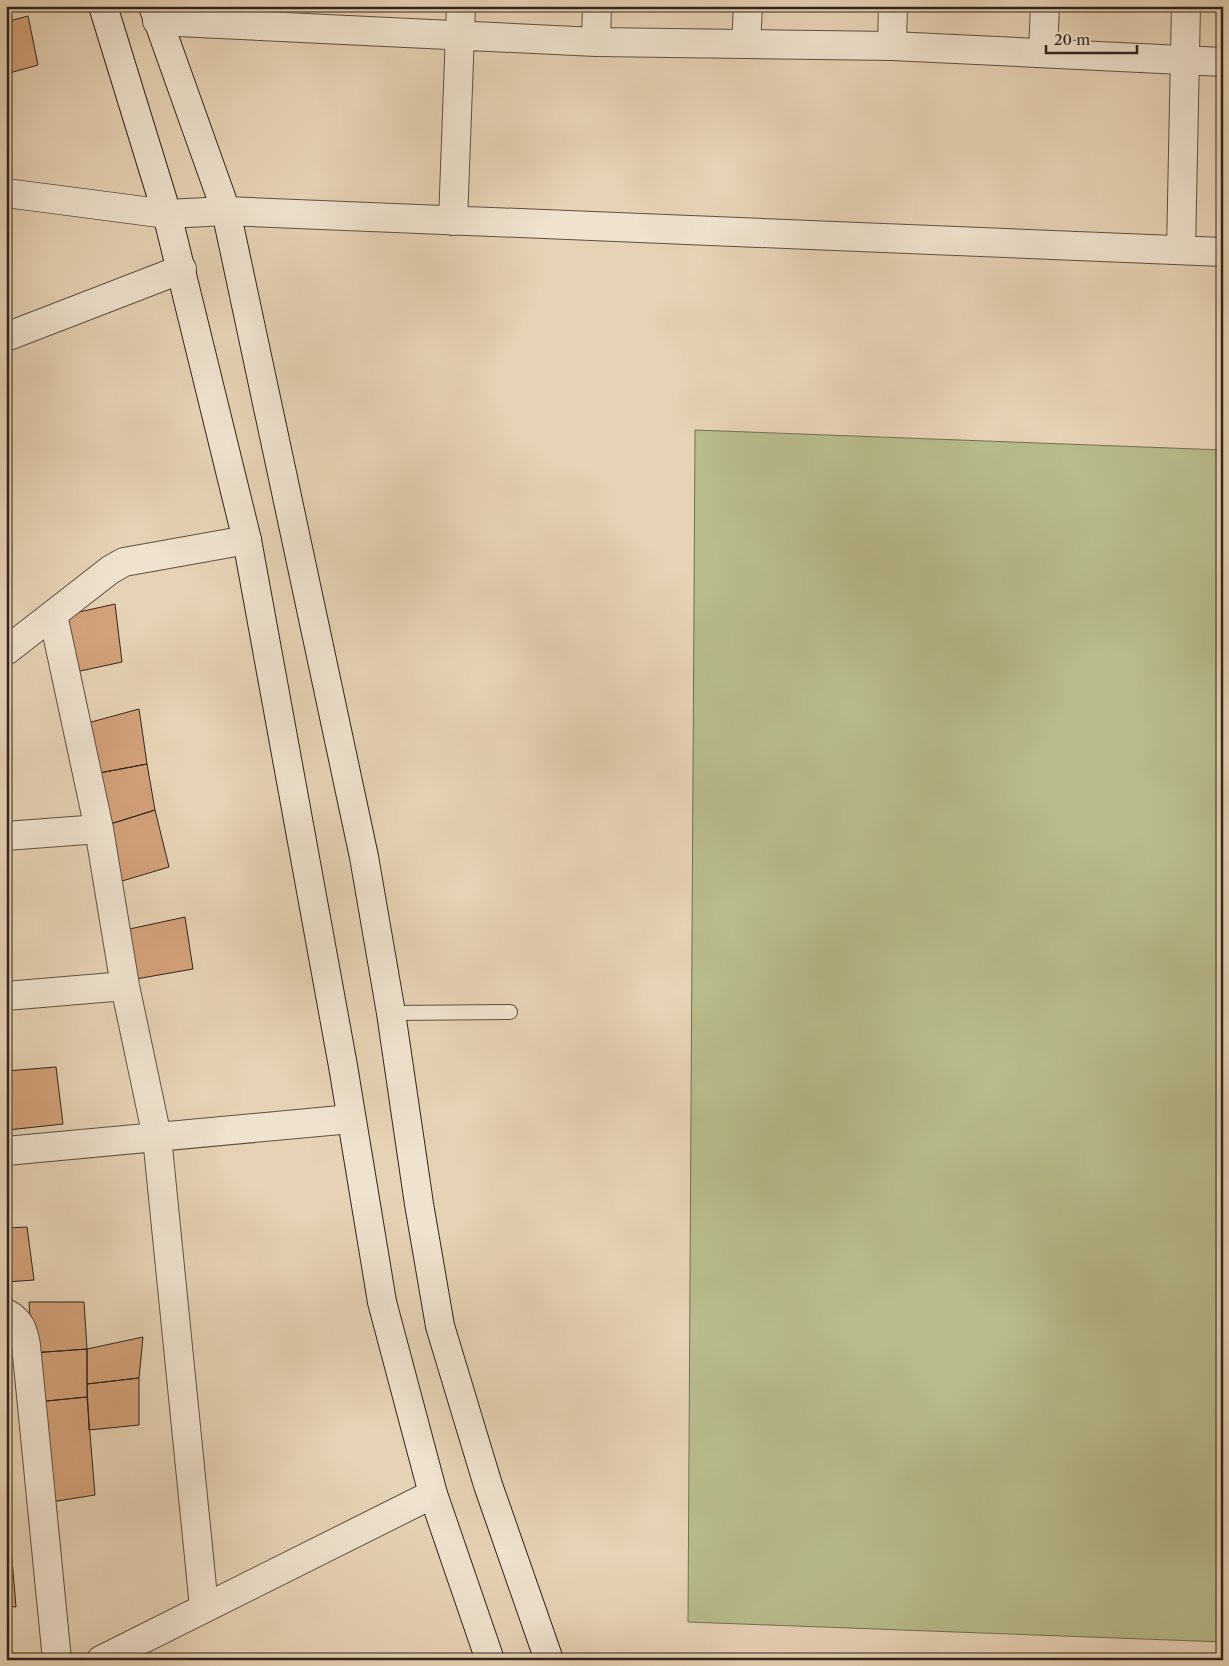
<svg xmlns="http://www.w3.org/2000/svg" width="1229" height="1666" font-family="'Libre Caslon Text',serif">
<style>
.green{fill:#b8bb8b;stroke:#757054}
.building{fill:#d3a17a;stroke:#32241d}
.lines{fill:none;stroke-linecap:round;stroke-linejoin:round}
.service-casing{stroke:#5f5043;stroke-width:16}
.minor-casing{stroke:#5f5043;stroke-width:30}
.secondary-casing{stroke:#32241d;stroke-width:30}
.service{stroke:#efe2ce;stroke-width:14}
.minor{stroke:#efe2ce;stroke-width:28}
.secondary{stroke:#efe2ce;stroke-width:28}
</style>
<rect width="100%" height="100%" fill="#e6d2b4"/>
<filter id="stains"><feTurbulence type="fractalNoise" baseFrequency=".004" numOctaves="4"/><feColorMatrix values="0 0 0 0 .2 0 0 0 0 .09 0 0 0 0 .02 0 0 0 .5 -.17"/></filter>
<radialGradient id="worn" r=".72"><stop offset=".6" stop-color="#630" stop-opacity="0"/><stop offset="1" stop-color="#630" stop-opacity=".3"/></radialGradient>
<path class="green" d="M 695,430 L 1223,450 L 1223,1642 L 688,1622 Z"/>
<path class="building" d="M 28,16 L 38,65 L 6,74 L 6,22 Z
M 115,604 L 122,662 L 71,673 L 61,616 Z
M 139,709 L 147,764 L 94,774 L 84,724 Z
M 147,764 L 155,810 L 104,826 L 94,774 Z
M 155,810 L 169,867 L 122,881 L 104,826 Z
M 185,917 L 193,969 L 136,979 L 125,930 Z
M 56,1067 L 63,1124 L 8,1130 L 6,1071 Z
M 27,1227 L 34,1280 L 6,1282 L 6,1228 Z
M 29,1302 L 84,1302 L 87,1349 L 32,1353 Z
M 143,1337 L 139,1378 L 87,1384 L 87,1349 Z
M 87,1349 L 87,1397 L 36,1402 L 32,1353 Z
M 139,1378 L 139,1425 L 89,1430 L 87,1384 Z
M 87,1397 L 95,1495 L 45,1503 L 36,1402 Z
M 6,1519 L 11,1547 L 6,1548 Z
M 11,1547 L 16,1607 L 6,1606 L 6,1548 Z"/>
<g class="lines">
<g class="service-casing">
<path id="service" d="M 391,1013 L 510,1012"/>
</g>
<g class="minor-casing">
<path id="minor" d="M 157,21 L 596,42 L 892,46 L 1223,62
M 596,42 L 597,6
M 746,44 L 748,6
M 892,46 L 893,6
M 1043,53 L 1045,6
M 6,193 L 167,214 L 226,211 L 1223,252
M 453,221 L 461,6
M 1181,250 L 1186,6
M 6,337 L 182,269
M 53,615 L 99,829 L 125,986 L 157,1137 L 204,1607
M 6,651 L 110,570 L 124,562 L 247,540
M 6,836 L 99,829
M 6,996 L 125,986
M 6,1151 L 351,1119
M 6,1313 C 21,1321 23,1330 26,1345 L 57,1660
M 101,1660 L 433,1494"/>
</g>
<g class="secondary-casing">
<path id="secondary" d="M 103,6 L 167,214 L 247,540 L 343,1066 L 382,1302 L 433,1494 L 490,1660
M 153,6 L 226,211 L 364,857 L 391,1013 L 419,1204 L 440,1326 L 488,1485 L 549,1660"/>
</g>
<use href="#service" class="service"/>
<use href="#minor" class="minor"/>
<use href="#secondary" class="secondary"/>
</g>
<rect width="1229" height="1666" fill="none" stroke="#e6d2b4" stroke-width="25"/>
<rect x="8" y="8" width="1214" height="1651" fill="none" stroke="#32241d" stroke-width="2.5"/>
<rect x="12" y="12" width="1204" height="1641" fill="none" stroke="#32241d"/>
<path d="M1046 45v8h91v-8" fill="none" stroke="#32241d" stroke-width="2.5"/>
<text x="1054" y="45" font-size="15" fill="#32241d" stroke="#efe2ce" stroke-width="4" paint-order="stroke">20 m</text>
<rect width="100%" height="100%" filter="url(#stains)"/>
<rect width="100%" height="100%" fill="url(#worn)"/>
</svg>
